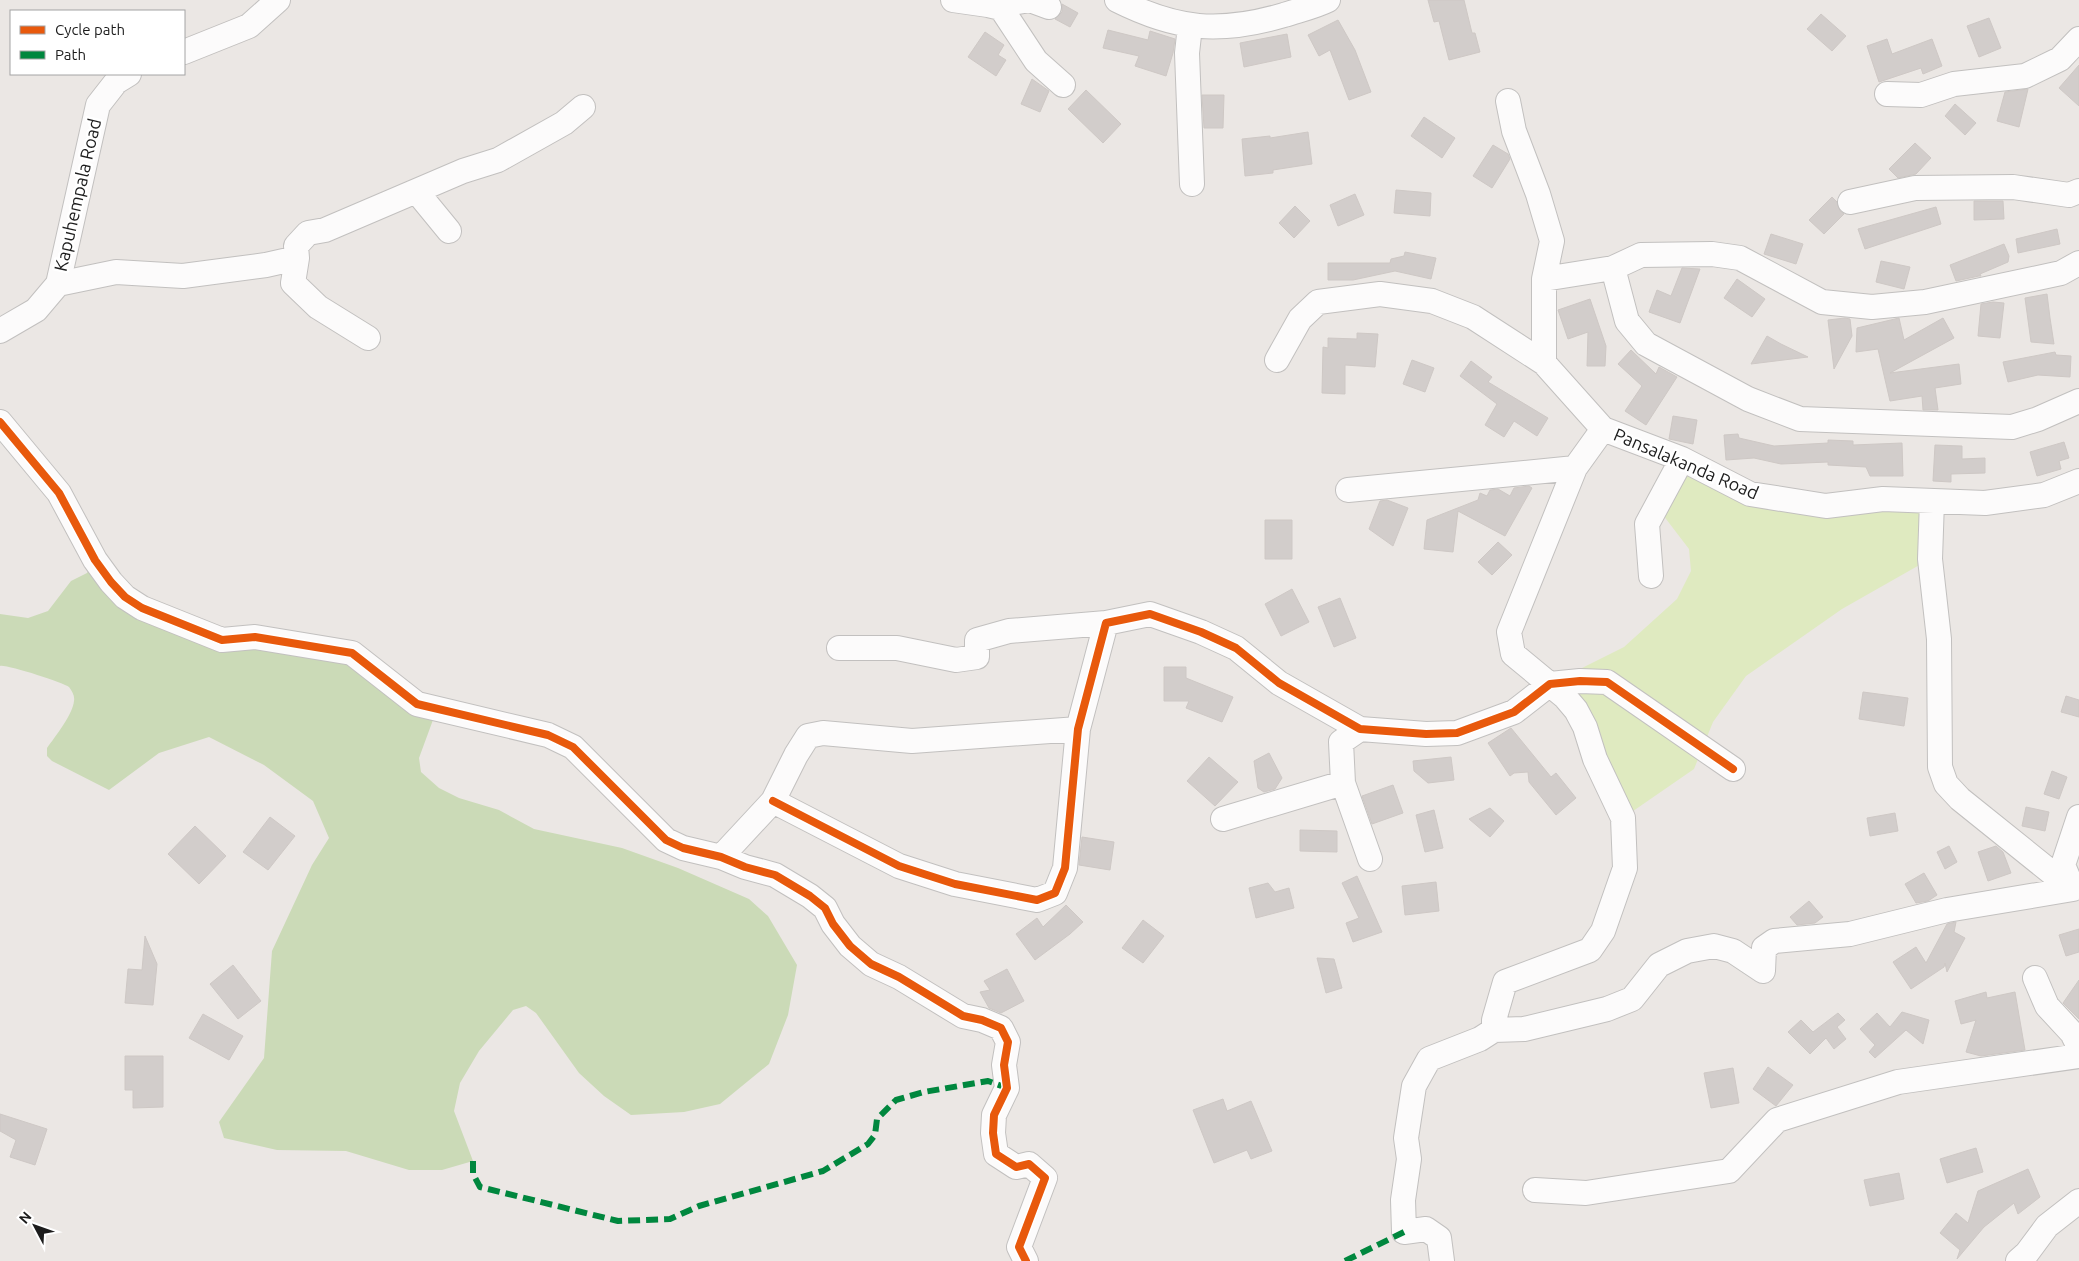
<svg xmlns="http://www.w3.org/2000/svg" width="2079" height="1261" font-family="Ubuntu,sans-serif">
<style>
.grass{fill:#dfeac0}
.forest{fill:#cbdab7}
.building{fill:#d2cdcb;stroke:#cec8c5}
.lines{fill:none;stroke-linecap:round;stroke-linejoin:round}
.minor-casing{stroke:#c2c0bf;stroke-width:26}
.minor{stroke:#fcfbfb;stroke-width:24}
.quiet{stroke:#00873e;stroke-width:6;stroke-dasharray:12 6;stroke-linecap:butt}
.cycleway-casing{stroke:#fff;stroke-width:11}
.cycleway{stroke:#e8590c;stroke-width:8}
.labels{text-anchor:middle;stroke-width:5;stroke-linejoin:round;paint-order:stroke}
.street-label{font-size:18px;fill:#1c1c1c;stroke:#fff}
</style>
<rect width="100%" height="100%" fill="#ebe7e4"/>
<path class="grass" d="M 1682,459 L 1750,494 L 1932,501 L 1930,559 L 1842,609 L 1746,676 L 1713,722 L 1694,769 L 1623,818 L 1550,684 L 1624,647 L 1677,599 L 1691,571 L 1689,549 L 1663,515 Z"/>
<path class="forest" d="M 95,560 L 178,623 L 352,653 L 437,709 L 419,758 L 421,772 L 439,788 L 459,798 L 499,810 L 534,829 L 622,848 L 678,868 L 749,899 L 768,916 L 797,965 L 788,1015 L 769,1064 L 720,1104 L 684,1112 L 631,1115 L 604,1096 L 579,1073 L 536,1013 L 526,1006 L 513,1010 L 479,1051 L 460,1083 L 454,1111 L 473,1161 L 442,1170 L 409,1170 L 346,1151 L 277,1150 L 224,1138 L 219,1122 L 264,1058 L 272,951 L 312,865 L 329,838 L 313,801 L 264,765 L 209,737 L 159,753 L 109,790 L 52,761 L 47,756 L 47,748 C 55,737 73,714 74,701 C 75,696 72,691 69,687 C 64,683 6,664 0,666 L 0,614 L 28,618 L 48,611 L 71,581 L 87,573 Z"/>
<path class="building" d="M 1428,0 L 1464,0 L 1472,33 L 1475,33 L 1480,52 L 1449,60 L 1439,21 L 1434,22 Z
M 1062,4 L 1078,13 L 1070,27 L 1055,19 L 1062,12 Z
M 1821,14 L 1846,36 L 1832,51 L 1807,29 Z
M 1989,18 L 2001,48 L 1979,57 L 1967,26 Z
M 1338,20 L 1355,50 L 1371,92 L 1349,100 L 1330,50 L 1319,56 L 1308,35 Z
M 1108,30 L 1148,40 L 1150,31 L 1175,39 L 1173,53 L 1166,76 L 1135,66 L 1139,56 L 1103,48 Z
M 985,32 L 1004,45 L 998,55 L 1006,60 L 996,76 L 968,57 Z
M 1287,34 L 1291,57 L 1244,67 L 1240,43 Z
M 1887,39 L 1892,54 L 1932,39 L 1942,66 L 1923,74 L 1921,68 L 1879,82 L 1867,46 Z
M 2079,65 L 2079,106 L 2059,88 Z
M 1032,79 L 1049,91 L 1040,112 L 1021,104 Z
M 2028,89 L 2019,127 L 1997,121 L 2005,92 Z
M 1086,90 L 1121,124 L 1103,143 L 1068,109 Z
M 1202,95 L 1224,95 L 1223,128 L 1204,128 Z
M 1955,104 L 1976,123 L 1965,135 L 1945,116 Z
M 1424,117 L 1455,138 L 1442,158 L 1411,136 Z
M 1308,132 L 1312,164 L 1273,170 L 1273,173 L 1245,176 L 1242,139 L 1270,136 L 1270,138 Z
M 1915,143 L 1931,158 L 1916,174 L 1898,178 L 1889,169 Z
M 1493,145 L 1508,154 L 1510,159 L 1492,188 L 1473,176 Z
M 1396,190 L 1431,193 L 1430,216 L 1394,213 Z
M 1355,194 L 1364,215 L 1338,226 L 1330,205 Z
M 1832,197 L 1837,202 L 1840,211 L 1844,214 L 1824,234 L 1809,220 Z
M 1974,201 L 2003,201 L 2004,219 L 1974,220 Z
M 1295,206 L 1310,221 L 1294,238 L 1279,223 Z
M 1936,207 L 1941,224 L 1865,249 L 1858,229 Z
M 2057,229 L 2060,244 L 2018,253 L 2016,239 Z
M 1771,234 L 1803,244 L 1796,264 L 1764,254 Z
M 2004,244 L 2009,256 L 2008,262 L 1980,274 L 1981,276 L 1979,276 L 1956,281 L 1950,265 Z
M 1405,252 L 1436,258 L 1431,279 L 1395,271 L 1353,280 L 1328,280 L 1328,263 L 1390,263 L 1391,259 L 1404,256 Z
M 1881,261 L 1910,267 L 1904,289 L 1876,282 Z
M 1682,268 L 1700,269 L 1680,323 L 1649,312 L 1657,290 L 1671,296 Z
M 1737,279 L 1765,299 L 1752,317 L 1724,298 Z
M 2047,294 L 2050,318 L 2054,344 L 2031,342 L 2025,298 Z
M 1590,299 L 1606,346 L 1605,366 L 1587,366 L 1588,332 L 1568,339 L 1558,310 Z
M 1993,302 L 2004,303 L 2000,338 L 1978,336 L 1981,304 Z
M 1845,318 L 1850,319 L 1852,336 L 1834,369 L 1828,320 Z
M 1899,318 L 1904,340 L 1943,318 L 1954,338 L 1890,373 L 1959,364 L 1961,384 L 1935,388 L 1938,410 L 1923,410 L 1922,396 L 1890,401 L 1878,349 L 1856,352 L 1857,328 Z
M 1357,333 L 1378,334 L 1375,367 L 1345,365 L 1345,394 L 1322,393 L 1323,347 L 1328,348 L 1328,338 L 1357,339 Z
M 1767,336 L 1781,344 L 1808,357 L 1751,364 Z
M 1631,350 L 1656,374 L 1659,367 L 1677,377 L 1646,425 L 1625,411 L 1642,386 L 1618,364 Z
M 2055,352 L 2056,355 L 2071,356 L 2070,377 L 2038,375 L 2008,382 L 2003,362 Z
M 1412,360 L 1434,368 L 1425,392 L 1403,384 Z
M 1471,361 L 1492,377 L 1488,382 L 1548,418 L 1537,436 L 1514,421 L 1504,437 L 1485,425 L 1497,404 L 1460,376 Z
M 1673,416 L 1697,420 L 1693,444 L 1669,439 Z
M 1738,434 L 1739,438 L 1774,446 L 1828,443 L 1828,440 L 1853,441 L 1853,445 L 1902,443 L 1903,476 L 1870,476 L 1866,467 L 1828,465 L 1828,462 L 1781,464 L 1754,458 L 1726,460 L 1724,435 Z
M 2064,442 L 2069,458 L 2059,461 L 2061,469 L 2037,476 L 2030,452 Z
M 1935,445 L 1962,446 L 1962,459 L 1985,458 L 1985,473 L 1951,474 L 1951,482 L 1933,481 Z
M 1529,486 L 1532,488 L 1505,536 L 1458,511 L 1453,552 L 1424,549 L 1427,520 L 1478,500 L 1480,493 L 1487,496 L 1490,490 L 1498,489 L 1510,496 L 1514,488 Z
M 1387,500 L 1408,508 L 1393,546 L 1369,529 L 1380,501 Z
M 1265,520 L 1292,520 L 1292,559 L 1265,559 Z
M 1498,542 L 1512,555 L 1492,575 L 1478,562 Z
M 1292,589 L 1309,622 L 1281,636 L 1265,604 Z
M 1340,598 L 1356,638 L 1334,647 L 1318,607 Z
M 1164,667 L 1186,667 L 1186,678 L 1233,697 L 1222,722 L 1186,708 L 1189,701 L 1164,701 Z
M 1863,692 L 1908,698 L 1904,726 L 1859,719 Z
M 2066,696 L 2079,700 L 2079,717 L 2061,712 Z
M 1511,728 L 1551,777 L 1556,773 L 1576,798 L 1556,815 L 1529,782 L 1528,772 L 1514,773 L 1510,776 L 1488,743 Z
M 1269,753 L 1282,778 L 1275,789 L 1264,792 L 1258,788 L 1254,761 Z
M 1209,757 L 1238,782 L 1215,806 L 1187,781 Z
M 1451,757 L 1454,780 L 1428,783 L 1414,771 L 1413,761 Z
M 2052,771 L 2067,777 L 2059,799 L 2044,794 Z
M 1393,785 L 1403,813 L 1372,824 L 1362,796 Z
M 2026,807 L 2049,812 L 2045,831 L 2022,826 Z
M 1490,808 L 1504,821 L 1490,837 L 1469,819 Z
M 1434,810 L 1443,848 L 1425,852 L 1416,815 Z
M 1895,813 L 1898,831 L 1870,836 L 1867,818 Z
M 270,817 L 295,836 L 268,870 L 243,852 Z
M 195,826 L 226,856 L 199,884 L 168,854 Z
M 1300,830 L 1337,831 L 1337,852 L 1300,851 Z
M 1082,837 L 1114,842 L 1110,870 L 1079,865 Z
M 1949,846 L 1957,862 L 1945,869 L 1937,852 Z
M 1996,846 L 2003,852 L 2011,873 L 1988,881 L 1978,852 Z
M 1924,873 L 1937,895 L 1928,901 L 1916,903 L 1905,884 Z
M 1357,876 L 1382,932 L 1353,942 L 1346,923 L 1359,918 L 1342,883 Z
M 1436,882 L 1439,911 L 1405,915 L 1402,886 Z
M 1268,883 L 1275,892 L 1289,888 L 1294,908 L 1256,918 L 1249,888 Z
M 1809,901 L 1823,917 L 1815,923 L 1797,925 L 1790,917 Z
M 1066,905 L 1083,922 L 1070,934 L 1035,960 L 1016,934 L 1037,918 L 1043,927 Z
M 1143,920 L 1164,936 L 1143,963 L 1122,948 Z
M 1956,922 L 1954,932 L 1965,938 L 1947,972 L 1945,963 L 1944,967 L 1911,989 L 1893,962 L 1916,947 L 1926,963 L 1947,924 Z
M 2079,929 L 2079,952 L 2066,956 L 2059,935 Z
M 145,936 L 157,964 L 153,1005 L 125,1003 L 128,969 L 142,970 Z
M 1317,958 L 1334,959 L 1342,988 L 1326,993 Z
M 233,965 L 261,1001 L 238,1019 L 210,984 Z
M 1007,969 L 1024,1001 L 1001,1013 L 989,1008 L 980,992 L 990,990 L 984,981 Z
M 2079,980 L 2079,1019 L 2063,1003 Z
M 1986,992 L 1987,998 L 2015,992 L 2025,1050 L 1981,1056 L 1966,1052 L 1976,1020 L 1961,1024 L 1955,1001 Z
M 1902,1012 L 1929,1020 L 1923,1044 L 1906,1030 L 1875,1058 L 1869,1052 L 1875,1045 L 1860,1029 L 1877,1013 L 1890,1027 Z
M 1838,1013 L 1845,1020 L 1837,1027 L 1846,1039 L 1834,1049 L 1826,1038 L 1810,1054 L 1788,1032 L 1801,1020 L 1813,1032 Z
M 203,1014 L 243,1036 L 229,1060 L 189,1038 Z
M 125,1056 L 163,1056 L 163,1107 L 133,1108 L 133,1090 L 125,1090 Z
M 1768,1067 L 1793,1085 L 1776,1106 L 1753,1089 Z
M 1733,1068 L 1739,1103 L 1711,1108 L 1704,1073 Z
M 1223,1099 L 1227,1111 L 1251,1101 L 1272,1151 L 1251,1159 L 1247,1150 L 1214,1163 L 1193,1110 Z
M 0,1114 L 47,1129 L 35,1165 L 10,1157 L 16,1140 L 0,1131 Z
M 1976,1148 L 1983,1172 L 1947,1183 L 1940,1159 Z
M 2028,1169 L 2040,1197 L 2018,1214 L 2014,1203 L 1984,1227 L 1957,1259 L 1960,1250 L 1940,1233 L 1956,1213 L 1968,1223 L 1978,1191 Z
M 1899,1173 L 1904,1199 L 1870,1206 L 1864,1180 Z"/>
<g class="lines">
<g class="minor-casing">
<path id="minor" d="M 953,0 L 988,5 L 1001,8 L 1020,0
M 1117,0 C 1177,30 1219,34 1284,15 C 1299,10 1314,7 1328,0
M 1018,2 L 1030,0 L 1049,7
M 1001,8 L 1036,61 L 1063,85
M 1190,26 L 1187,53 L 1192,184
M 184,52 L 249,26 L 278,0
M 1887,94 L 1921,95 L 1954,84 L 2025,76 L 2060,59 L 2079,39
M 1508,101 L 1514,131 L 1538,194 L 1552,241 L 1544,279 L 1544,363
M 417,192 L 449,231
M 1850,202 L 1915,188 L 2013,187 L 2069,195 L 2079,191
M 297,258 L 296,246 L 308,233 L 325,230 L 463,171 L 498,160 L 564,123 L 583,107
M 2079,263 L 2061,273 L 1925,302 L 1872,307 L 1822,302 L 1740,258 L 1712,254 L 1641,255 L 1613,268 L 1627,321 L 1646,344 L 1748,399 L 1800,419 L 2012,427 L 2038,419 L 2079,401
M 1544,279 L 1613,268
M 58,284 L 116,272 L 183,276 L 266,265 L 297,258 L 293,283 L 318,307 L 368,338
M 0,331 L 36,310 L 58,284 L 98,105 L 116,82 L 129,74
M 1277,360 L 1300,319 L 1318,302 L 1380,294 L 1432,301 L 1473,317 L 1544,363 L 1603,429 L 1682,459 L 1750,494 L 1826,506 L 1883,499 L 1985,503 L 2044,495 L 2079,481
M 0,422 L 59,493 L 95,560 L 111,582 L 125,597 L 142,608 L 222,640 L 255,637 L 352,653 L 417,704 L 548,735 L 573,747 L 666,840 L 683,848 L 721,857 L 745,867 L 775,875 L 810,896 L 825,908 L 833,924 L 850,946 L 871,964 L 899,977 L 963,1016 L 982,1020 L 1001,1028 L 1008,1042 L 1004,1065 L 1007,1088 L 994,1115 L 993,1133 L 996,1154 L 1016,1167 L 1029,1164 L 1045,1178 L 1019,1247 L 1026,1261
M 1348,490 L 1575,468
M 1932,501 L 1930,559 L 1939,639 L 1940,767 L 1946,784 L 1960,799 L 2072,889
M 1651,576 L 1647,524 L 1682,459
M 839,648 L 897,648 L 956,660 L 977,657 L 977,640 L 1009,631 L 1106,623
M 1360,729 L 1341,742 L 1343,783 L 1370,859
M 773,801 L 899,866 L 955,884 L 1037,900 L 1055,893 L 1065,868 L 1078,729 L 1106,623 L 1150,614 L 1201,632 L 1236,648 L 1279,683 L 1360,729 L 1426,734 L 1457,733 L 1514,712 L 1550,684 L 1580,681 L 1607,682 L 1733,769
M 1223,819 L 1343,783
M 721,857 L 773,801 L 796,755 L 808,736 L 823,733 L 912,741 L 1078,729
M 2035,978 L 2047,1006 L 2072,1033 L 2079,1047
M 1494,1030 L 1494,1020 L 1505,982 L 1590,950 L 1603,931 L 1625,868 L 1623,818 L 1595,759 L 1585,727 L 1576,710 L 1565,697 L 1513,654 L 1509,632 L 1575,468 L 1603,429
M 1535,1190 L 1586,1193 L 1729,1171 L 1777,1120 L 1898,1082 L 2079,1056
M 1442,1261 L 1439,1238 L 1426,1229 L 1404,1232 L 1403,1200 L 1409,1159 L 1406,1138 L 1414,1086 L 1429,1059 L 1480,1039 L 1494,1030 L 1524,1029 L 1607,1009 L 1632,999 L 1659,965 L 1687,951 L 1714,946 L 1733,951 L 1763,971 L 1764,948 L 1774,941 L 1850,934 L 1947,910 L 2073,889 L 2063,865 L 2079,817
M 2018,1261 L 2027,1253 L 2047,1226 L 2079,1201"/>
</g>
<use href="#minor" class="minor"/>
<path class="quiet" d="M 473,1161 L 473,1174 L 480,1187 L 618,1221 L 670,1219 L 699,1206 L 823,1171 L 868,1144 L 875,1135 L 877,1119 L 896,1100 L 924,1092 L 988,1081 L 1007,1088
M 1345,1261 L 1404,1232"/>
<g class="cycleway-casing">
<path id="cycleway" d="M 0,422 L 59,493 L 95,560 L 111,582 L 125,597 L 142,608 L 222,640 L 255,637 L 352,653 L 417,704 L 548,735 L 573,747 L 666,840 L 683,848 L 721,857 L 745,867 L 775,875 L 810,896 L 825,908 L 833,924 L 850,946 L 871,964 L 899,977 L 963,1016 L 982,1020 L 1001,1028 L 1008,1042 L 1004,1065 L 1007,1088 L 994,1115 L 993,1133 L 996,1154 L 1016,1167 L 1029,1164 L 1045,1178 L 1019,1247 L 1026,1261
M 773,801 L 899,866 L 955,884 L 1037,900 L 1055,893 L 1065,868 L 1078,729 L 1106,623 L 1150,614 L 1201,632 L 1236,648 L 1279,683 L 1360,729 L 1426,734 L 1457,733 L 1514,712 L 1550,684 L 1580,681 L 1607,682 L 1733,769"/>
</g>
<use href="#cycleway" class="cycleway"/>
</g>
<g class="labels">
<g class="street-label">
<text transform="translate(78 195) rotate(-77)" y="6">Kapuhempala Road</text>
<text transform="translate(1686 464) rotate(23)" y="6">Pansalakanda Road</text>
</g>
</g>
<rect x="10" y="10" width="175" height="65" fill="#ffffff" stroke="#a4a4a4"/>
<rect x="20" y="26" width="25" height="8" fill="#e8590c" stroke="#a4a4a4"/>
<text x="55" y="35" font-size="15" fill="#1c1c1c">Cycle path</text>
<rect x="20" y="51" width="25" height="8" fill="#00873e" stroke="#a4a4a4"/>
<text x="55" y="60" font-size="15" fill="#1c1c1c">Path</text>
<g transform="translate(35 1226) rotate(311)" stroke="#ffffff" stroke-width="4" paint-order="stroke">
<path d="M0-4L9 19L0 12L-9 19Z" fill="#1c1c1c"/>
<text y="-8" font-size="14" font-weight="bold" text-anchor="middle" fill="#1c1c1c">N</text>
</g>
</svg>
